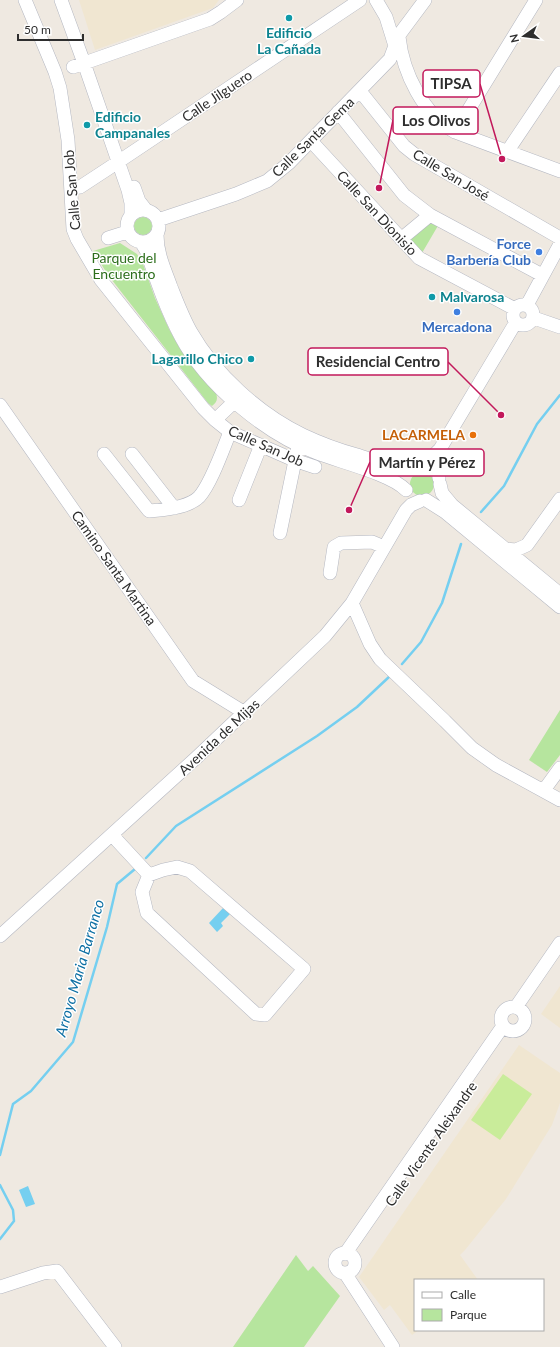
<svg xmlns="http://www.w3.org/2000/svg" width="560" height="1347" font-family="Lato,sans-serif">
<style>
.education{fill:#f0e6d1}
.green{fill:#b6e59e}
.pitch{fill:#c9ec9a}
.water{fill:#75cff0}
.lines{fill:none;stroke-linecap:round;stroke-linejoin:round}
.stream{stroke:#75cff0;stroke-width:2.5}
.minor-casing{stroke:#b4b7c1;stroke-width:14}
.minor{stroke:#fff;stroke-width:13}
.culture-dot{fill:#0f9aa8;stroke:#fff;stroke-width:1.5}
.shop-dot{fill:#3f7fe0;stroke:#fff;stroke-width:1.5}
.food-dot{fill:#e8710a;stroke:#fff;stroke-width:1.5}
.labels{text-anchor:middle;stroke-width:3;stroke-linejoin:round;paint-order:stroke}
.culture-label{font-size:14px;font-weight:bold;fill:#0d838f;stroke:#fff;text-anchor:start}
.street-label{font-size:14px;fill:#2e2e2e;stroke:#fff}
.shop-label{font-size:14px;font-weight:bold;fill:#366cbe;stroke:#fff;text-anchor:end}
.park-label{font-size:14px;fill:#2c6e1b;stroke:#fff}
.food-label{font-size:14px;font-weight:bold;fill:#c56008;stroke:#fff;text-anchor:end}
.water-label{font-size:15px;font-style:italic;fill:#0d6fa3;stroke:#fff}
.leader{fill:none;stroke:#c2185b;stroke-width:1.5}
.callout-dot{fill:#c2185b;stroke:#fff;stroke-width:1.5}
.callout{fill:#fff;stroke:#c2185b;stroke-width:1.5}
.callout-label{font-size:15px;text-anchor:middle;font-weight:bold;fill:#2e2e2e}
</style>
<rect width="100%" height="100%" fill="#efe9e1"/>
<path class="education" d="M 79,0 L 219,0 L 213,8 L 95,50 Z
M 560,986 L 560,1028 L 541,1014 Z
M 519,1045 L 560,1073 L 560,1103 L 552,1125 L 506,1199 L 465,1250 L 460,1255 L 478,1280 L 415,1280 L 415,1330 L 419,1330 L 412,1335 L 390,1305 L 384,1310 L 359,1277 Z"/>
<path class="green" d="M134 226a9 9 0 1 1 18 0a9 9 0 1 1-18 0Z
M 429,218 L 439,224 L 422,253 L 409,239 Z
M 120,243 L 137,254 L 143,264 L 155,298 L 169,329 L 179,347 L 198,373 L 216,393 C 218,399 217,402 212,406 L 208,403 L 108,275 L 93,251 Z
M410 484a12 12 0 1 1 24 0a12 12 0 1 1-24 0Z
M 560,710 L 560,755 L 547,772 L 529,760 Z
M 296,1255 L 308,1271 L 313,1266 L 340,1296 L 304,1347 L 233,1347 Z"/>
<path class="pitch" d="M 503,1074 L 532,1094 L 500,1140 L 471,1120 Z"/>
<path class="water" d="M 224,907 L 230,914 L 221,923 L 223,926 L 217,932 L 209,923 Z
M 28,1186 L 35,1204 L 26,1207 L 19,1190 Z"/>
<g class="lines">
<path class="stream" d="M 481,512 L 504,486 L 537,424 L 560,395
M 402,664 L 421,642 L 442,603 L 461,544
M 146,858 L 176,826 L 317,736 L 357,707 L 390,676
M 0,1155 L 13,1104 L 31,1091 L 73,1042 L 107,927 L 117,884 L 135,869
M 0,1185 L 13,1210 L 14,1221 L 0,1239"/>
<g class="minor-casing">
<path id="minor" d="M 25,0 L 55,72 L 60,88 L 68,140 L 73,229 L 77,239 L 101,280 L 203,408 L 215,420 L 230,432 L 294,460 L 315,467
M 61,0 L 84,63 L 128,190 L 131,203 L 131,215
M 376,0 L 386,17 L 395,46
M 399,37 C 403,73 423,114 455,132 L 560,171
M 73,67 L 210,19 L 221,12 L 237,0
M 360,91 L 404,146 L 414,154 L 560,238
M 338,112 L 404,195 L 430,215 L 542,275
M 455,132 L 536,0
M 311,141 L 419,258 L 515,309
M 507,152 L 560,73
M 134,187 L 139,201 L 146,210
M 72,188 L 80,187 L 109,168 L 360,0
M127 226a16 16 0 1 1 32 0a16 16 0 1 1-32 0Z
M 158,220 L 236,194 L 267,181 L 289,163 L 390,59 L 399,35 L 425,0
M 157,235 C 157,254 165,270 171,287 C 177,302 183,318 191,332 C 215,374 259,414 303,435 C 320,443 339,450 357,455 C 375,461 394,470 412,469
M 108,238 L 127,232
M 401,239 L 430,215
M 141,242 L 146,250 C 156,279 166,309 181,337 C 207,386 266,434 317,453 C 340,462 391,474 406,490
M513 315a10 10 0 1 1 20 0a10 10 0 1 1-20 0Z
M 527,305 L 560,244
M 534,318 L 560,327
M 0,405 L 193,681 L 245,713
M 215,420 L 234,402
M 104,454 L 149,511 C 163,510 188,508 199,497 C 211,484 223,449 230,432
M 132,454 L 174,508
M 418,467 L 432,457 L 440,449 L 516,322
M 439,478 L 437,460 L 440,449
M 440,484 L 442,493 L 452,505 L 560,594
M 239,500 L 261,445
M 426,500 L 445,512 L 560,607
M 280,533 L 297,451
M 505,549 L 516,550 L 527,545 L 560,499
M 330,573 L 334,547 L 341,543 L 372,542 L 384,547
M 352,603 L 370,644 L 380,659 L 445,721 L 472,748 L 496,765 L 560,800
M 544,790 L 560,768
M 112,835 L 149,875
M 177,867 L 190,871 L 304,969 L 265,1015 L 256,1014 L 147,913 L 142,892 L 149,875 L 163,870 Z
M 0,936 L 196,758 L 325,636 L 352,603 L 406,510 L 411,505 L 420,501
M501 1019a12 12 0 1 1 24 0a12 12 0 1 1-24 0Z
M 516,1007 L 560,943
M335 1263a10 10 0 1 1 20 0a10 10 0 1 1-20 0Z
M 345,1254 L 503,1026
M 345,1273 L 393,1347
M 0,1287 L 43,1273 L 57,1271 L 115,1347"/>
</g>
<use href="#minor" class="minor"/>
</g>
<g class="culture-dot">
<circle cx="289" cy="18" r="4"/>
<circle cx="87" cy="125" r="4"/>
<circle cx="432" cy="297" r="4"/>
<circle cx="251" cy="359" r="4"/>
</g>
<g class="shop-dot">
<circle cx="539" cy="252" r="4"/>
<circle cx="457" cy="312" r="4"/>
</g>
<circle class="food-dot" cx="473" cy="435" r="4"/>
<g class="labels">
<g class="culture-label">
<text x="289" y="38" text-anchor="middle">Edificio<tspan x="289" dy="16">La Cañada</tspan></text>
<text x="95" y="122">Edificio<tspan x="95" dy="16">Campanales</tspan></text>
<text x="440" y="302">Malvarosa</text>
<text x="243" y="364" text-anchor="end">Lagarillo Chico</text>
</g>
<g class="street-label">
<text transform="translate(217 96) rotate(-34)" y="5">Calle Jilguero</text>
<text transform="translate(313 137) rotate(-44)" y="5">Calle Santa Gema</text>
<text transform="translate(451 175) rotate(31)" y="5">Calle San José</text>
<text transform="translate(72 190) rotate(-95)" y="5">Calle San Job</text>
<text transform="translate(377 213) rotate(47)" y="5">Calle San Dionisio</text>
<text transform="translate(266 446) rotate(24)" y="5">Calle San Job</text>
<text transform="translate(114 568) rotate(55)" y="5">Camino Santa Martina</text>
<text transform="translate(219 737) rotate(-43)" y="5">Avenida de Mijas</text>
<text transform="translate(431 1144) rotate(-55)" y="5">Calle Vicente Aleixandre</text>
</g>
<g class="shop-label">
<text x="531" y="249">Force<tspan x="531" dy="16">Barbería Club</tspan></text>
<text x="457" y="332" text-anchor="middle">Mercadona</text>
</g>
<g class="park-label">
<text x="124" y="263">Parque del<tspan x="124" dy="16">Encuentro</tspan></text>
</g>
<g class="food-label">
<text x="465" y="440">LACARMELA</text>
</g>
<g class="water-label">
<text transform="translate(80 968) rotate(-74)" y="5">Arroyo Maria Barranco</text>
</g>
</g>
<path class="leader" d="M502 159L480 84M379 188L393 120M501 415L448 362M349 510L370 462"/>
<g class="callout-dot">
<circle cx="502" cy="159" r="4"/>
<circle cx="379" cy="188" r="4"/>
<circle cx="501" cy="415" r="4"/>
<circle cx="349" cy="510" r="4"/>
</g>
<g class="callout">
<rect x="423" y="70" width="57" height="27" rx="4"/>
<rect x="393" y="107" width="85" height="27" rx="4"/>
<rect x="308" y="348" width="140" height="27" rx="4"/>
<rect x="370" y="449" width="114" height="27" rx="4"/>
</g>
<g class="callout-label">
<text x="451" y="89">TIPSA</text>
<text x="436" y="126">Los Olivos</text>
<text x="378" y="367">Residencial Centro</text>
<text x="427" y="468">Martín y Pérez</text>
</g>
<rect x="414" y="1279" width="130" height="52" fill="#ffffff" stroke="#ababab"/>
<rect x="422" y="1292" width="20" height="6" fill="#ffffff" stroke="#ababab"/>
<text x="450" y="1299" font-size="12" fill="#2e2e2e">Calle</text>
<rect x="422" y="1309" width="20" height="12" fill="#b6e59e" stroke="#ababab"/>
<text x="450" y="1319" font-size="12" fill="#2e2e2e">Parque</text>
<g transform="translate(524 36) rotate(256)" stroke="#ffffff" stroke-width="3" paint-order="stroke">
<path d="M0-3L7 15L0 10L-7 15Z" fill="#2e2e2e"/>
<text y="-6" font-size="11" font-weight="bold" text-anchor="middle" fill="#2e2e2e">N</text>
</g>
<path d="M18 34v6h65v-6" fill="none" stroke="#2e2e2e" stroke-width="2"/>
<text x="24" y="34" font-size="12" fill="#2e2e2e" stroke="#ffffff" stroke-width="3" paint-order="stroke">50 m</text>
</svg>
